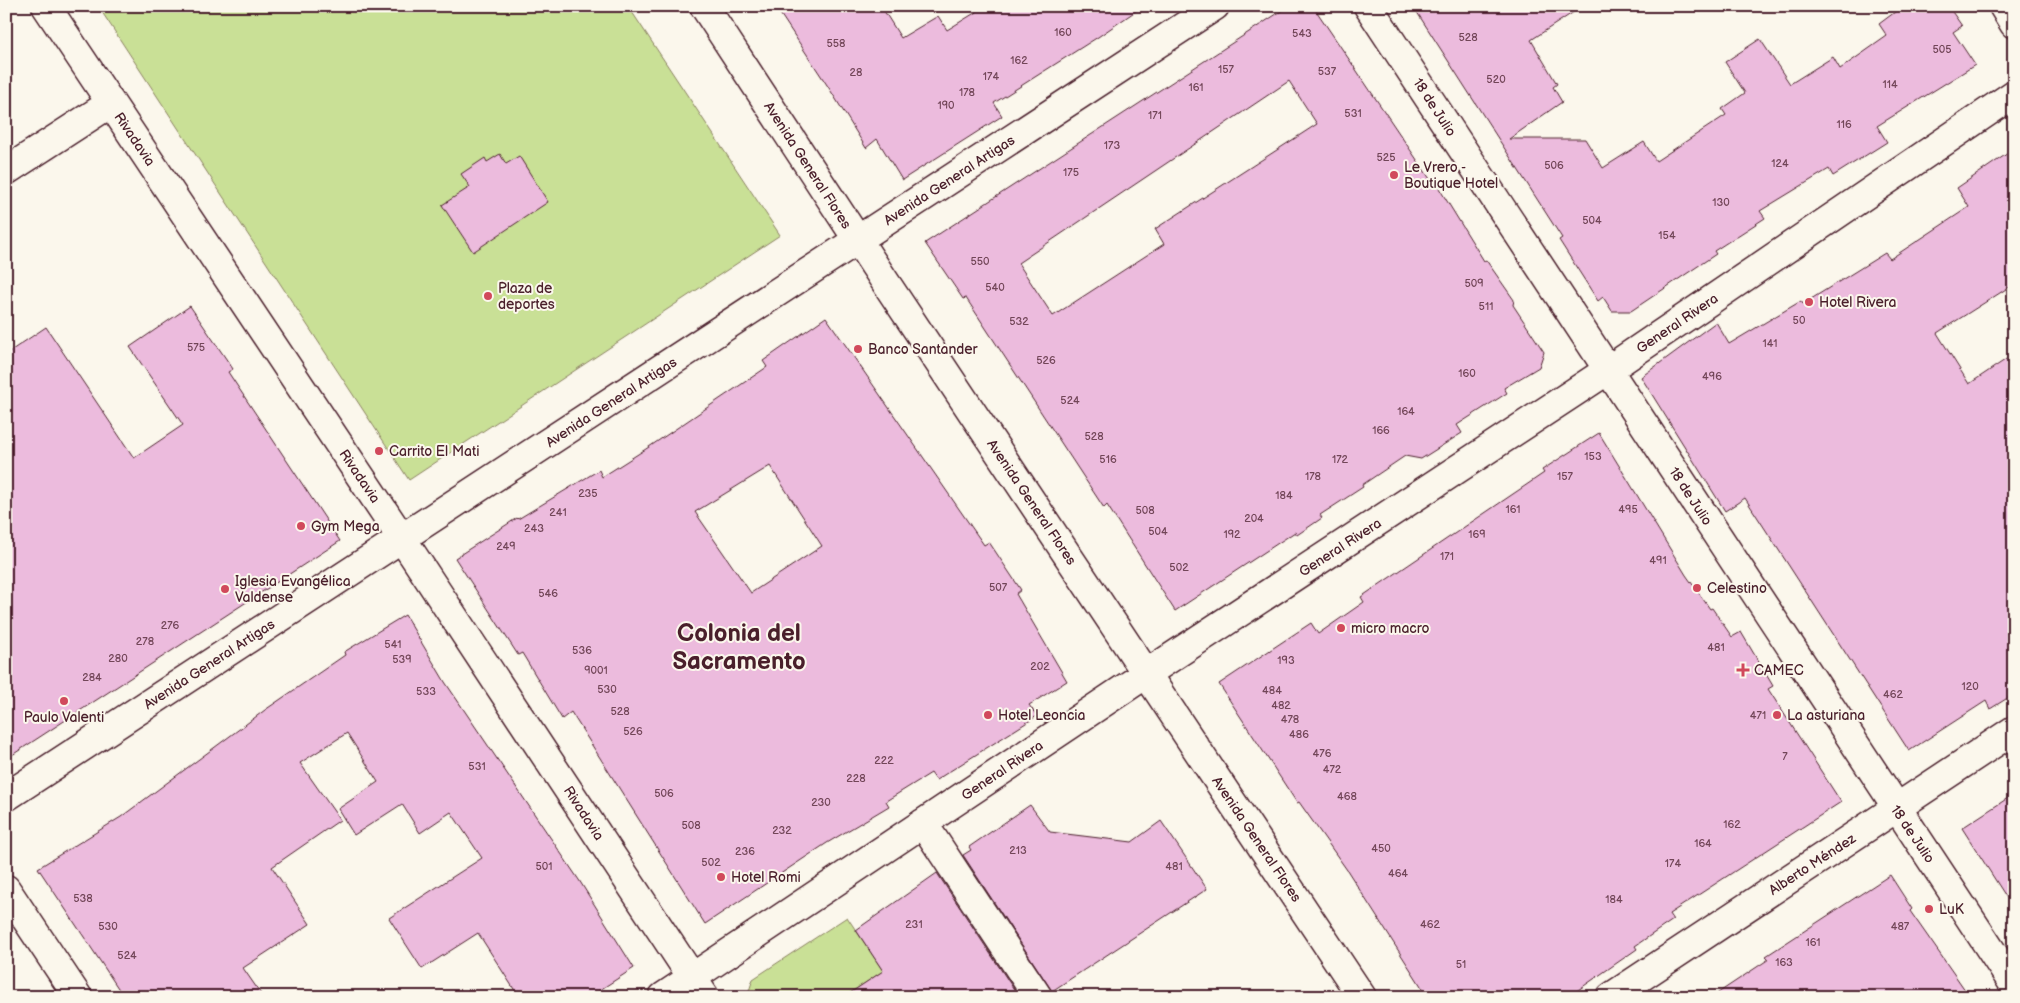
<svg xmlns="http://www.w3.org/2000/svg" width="2020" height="1003" font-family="'Balsamiq Sans',sans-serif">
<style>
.green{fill:#c9e096;stroke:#8a8060}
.building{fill:#ecbbdd;stroke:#4a1f2b;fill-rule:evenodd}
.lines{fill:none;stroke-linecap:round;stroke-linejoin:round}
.minor-casing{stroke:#4a1f2b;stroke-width:31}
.minor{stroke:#fbf7ec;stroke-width:28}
.poi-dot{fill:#d1495b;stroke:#fbf7ec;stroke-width:2}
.labels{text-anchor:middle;stroke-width:4;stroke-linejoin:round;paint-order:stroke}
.number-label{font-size:11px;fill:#724658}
.street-label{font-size:14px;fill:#4a1f2b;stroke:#fbf7ec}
.poi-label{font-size:14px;fill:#4a1f2b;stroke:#fbf7ec;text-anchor:start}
.town-label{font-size:24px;font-weight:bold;fill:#4a1f2b;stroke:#fbf7ec}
</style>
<rect width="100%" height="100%" fill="#fbf7ec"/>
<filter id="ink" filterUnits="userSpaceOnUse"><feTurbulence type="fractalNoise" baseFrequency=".02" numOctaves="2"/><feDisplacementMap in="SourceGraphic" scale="10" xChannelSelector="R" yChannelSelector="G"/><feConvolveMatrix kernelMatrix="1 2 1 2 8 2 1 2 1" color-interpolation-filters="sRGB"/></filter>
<g filter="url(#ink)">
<path class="green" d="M 98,6 L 628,6 L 780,235 L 409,480 Z
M 847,917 L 883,971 L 844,997 L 747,997 L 753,979 Z"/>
<path class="building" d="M 775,6 L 881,6 L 901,38 L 938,16 L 947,30 L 986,6 L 1143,6 L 1098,37 L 994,103 L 1002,116 L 902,180 L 877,139 L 866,148 L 829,88 Z
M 1289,6 L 1313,6 L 1432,182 L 1434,180 L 1484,261 L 1486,260 L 1514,300 L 1513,305 L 1544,352 L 1539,367 L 1504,388 L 1507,393 L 1457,425 L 1462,433 L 1421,459 L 1405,456 L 1362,485 L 1363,487 L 1320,515 L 1322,518 L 1297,535 L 1295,532 L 1175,611 L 1107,505 L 1104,508 L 966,298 L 963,299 L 925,243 ZM 1289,81 L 1317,124 L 1155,229 L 1164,244 L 1053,316 L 1018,263 Z
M 1413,6 L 1583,6 L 1531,40 L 1557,84 L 1553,87 L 1562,102 L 1509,139 L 1585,139 L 1603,168 L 1644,142 L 1656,161 L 1726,115 L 1722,109 L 1745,93 L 1725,62 L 1760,39 L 1790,84 L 1833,57 L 1840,69 L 1887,36 L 1879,24 L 1903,6 L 1948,6 L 1962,26 L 1953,32 L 1975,65 L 1877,126 L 1887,142 L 1833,176 L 1829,169 L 1760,211 L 1765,218 L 1714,251 L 1716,254 L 1631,311 L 1612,311 L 1603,297 L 1598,301 L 1559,240 L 1562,238 Z
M 2014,149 L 2014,284 L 1937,333 L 1969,384 L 2014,354 L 2014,694 L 1990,709 L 1986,701 L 1909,751 L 1745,498 L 1725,511 L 1641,377 L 1716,322 L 1729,344 L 1801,301 L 1803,304 L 1885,253 L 1890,259 L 1969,207 L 1957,188 Z
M 500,154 L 506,164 L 519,156 L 548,202 L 473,252 L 442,205 L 470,187 L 461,174 L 485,158 L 487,162 Z
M 190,306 L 233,369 L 228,372 L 340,541 L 6,759 L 6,354 L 46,327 L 134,458 L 183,425 L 130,347 Z
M 826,317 L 984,545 L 989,542 L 1021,590 L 1016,594 L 1067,681 L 1029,705 L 1037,716 L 936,780 L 931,773 L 886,801 L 889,806 L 827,843 L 705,924 L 571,712 L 562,719 L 522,653 L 518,655 L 455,558 L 517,518 L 518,519 L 599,470 L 602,477 L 649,447 L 767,367 L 763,361 ZM 770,466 L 822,546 L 751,593 L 695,512 Z
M 1599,433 L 1686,575 L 1710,609 L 1712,608 L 1732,637 L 1741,632 L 1773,686 L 1768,689 L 1841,802 L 1669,914 L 1673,920 L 1635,946 L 1637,949 L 1568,997 L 1428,997 L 1347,870 L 1299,802 L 1297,803 L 1219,684 L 1311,623 L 1318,634 L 1364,602 L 1361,597 L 1544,473 L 1542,470 Z
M 405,615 L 445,682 L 579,880 L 634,968 L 589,997 L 519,997 L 478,933 L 422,969 L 389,918 L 482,858 L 451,812 L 420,833 L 402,804 L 354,835 L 338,809 L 378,782 L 347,733 L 300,763 L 340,820 L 272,867 L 310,924 L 243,968 L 263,997 L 124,997 L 38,868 L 121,817 L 265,710 L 345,655 L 344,652 Z
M 2014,794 L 2014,909 L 1962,828 Z
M 1030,805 L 1050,832 L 1132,842 L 1161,821 L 1207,889 L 1052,991 L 963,855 L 971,850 L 969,847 Z
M 937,873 L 1019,997 L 844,997 L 883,971 L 856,930 Z
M 1890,875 L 1912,909 L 1910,911 L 1970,997 L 1712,997 L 1769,959 L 1766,956 Z"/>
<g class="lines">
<g class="minor-casing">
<path id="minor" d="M 46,6 L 401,537 L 705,997
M 704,6 L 886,283 L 1362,997
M 1368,6 L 2014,985
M 2003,6 L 2014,24
M 6,171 L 111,103
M 6,797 L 1215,6
M 923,823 L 1038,997
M 6,889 L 78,997
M 663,997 L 1146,674 L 1608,370 L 2014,94
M 1611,997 L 2014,730"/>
</g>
<use href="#minor" class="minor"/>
</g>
</g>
<g class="poi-dot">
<circle cx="1394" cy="175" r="5"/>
<circle cx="488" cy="296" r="5"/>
<circle cx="1809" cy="302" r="5"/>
<circle cx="858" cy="349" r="5"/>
<circle cx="379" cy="451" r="5"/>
<circle cx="301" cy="526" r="5"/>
<circle cx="1697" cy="588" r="5"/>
<circle cx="225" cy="589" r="5"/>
<circle cx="1341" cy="628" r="5"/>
<path d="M1740.5 662.5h5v5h5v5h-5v5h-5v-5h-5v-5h5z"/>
<circle cx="64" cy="701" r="5"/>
<circle cx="988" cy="715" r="5"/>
<circle cx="1777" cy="715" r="5"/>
<circle cx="721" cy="877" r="5"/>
<circle cx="1929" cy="909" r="5"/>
</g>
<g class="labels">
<g class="number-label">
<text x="1063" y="36">160</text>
<text x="1302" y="37">543</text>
<text x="1468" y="41">528</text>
<text x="836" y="47">558</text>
<text x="1942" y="53">505</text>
<text x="1019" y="64">162</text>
<text x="1226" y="73">157</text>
<text x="1327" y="75">537</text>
<text x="856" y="76">28</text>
<text x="991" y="80">174</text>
<text x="1496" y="83">520</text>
<text x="1890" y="88">114</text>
<text x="1196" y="91">161</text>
<text x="967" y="96">178</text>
<text x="946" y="109">190</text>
<text x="1353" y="117">531</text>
<text x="1155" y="119">171</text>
<text x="1844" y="128">116</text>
<text x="1112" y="149">173</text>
<text x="1386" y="161">525</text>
<text x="1780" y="167">124</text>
<text x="1554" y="169">506</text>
<text x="1071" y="176">175</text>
<text x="1721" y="206">130</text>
<text x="1592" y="224">504</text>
<text x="1667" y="239">154</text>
<text x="980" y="265">550</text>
<text x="1474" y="287">509</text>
<text x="995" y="291">540</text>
<text x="1486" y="310">511</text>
<text x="1799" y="324">50</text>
<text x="1019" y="325">532</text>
<text x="1770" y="347">141</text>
<text x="196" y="351">575</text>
<text x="1046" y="364">526</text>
<text x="1467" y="377">160</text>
<text x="1712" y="380">496</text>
<text x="1070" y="404">524</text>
<text x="1406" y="415">164</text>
<text x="1381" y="434">166</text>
<text x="1094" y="440">528</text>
<text x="1593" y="460">153</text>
<text x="1108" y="463">516</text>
<text x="1340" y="463">172</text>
<text x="1313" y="480">178</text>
<text x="1565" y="480">157</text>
<text x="588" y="497">235</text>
<text x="1284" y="499">184</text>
<text x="1513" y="513">161</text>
<text x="1628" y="513">495</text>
<text x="1145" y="514">508</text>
<text x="558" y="516">241</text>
<text x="1254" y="522">204</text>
<text x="534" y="532">243</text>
<text x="1158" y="535">504</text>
<text x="1232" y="538">192</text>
<text x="1477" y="538">169</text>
<text x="506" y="550">249</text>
<text x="1447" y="560">171</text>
<text x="1658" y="564">491</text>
<text x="1179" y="571">502</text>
<text x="998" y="591">507</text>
<text x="548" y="597">546</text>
<text x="170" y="629">276</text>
<text x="145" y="645">278</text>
<text x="393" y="648">541</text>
<text x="1716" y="651">481</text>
<text x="582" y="654">536</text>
<text x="118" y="662">280</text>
<text x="402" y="663">539</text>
<text x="1286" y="664">193</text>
<text x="1040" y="670">202</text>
<text x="596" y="674">9001</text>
<text x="92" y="681">284</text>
<text x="1970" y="690">120</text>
<text x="607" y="693">530</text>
<text x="1272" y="694">484</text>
<text x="426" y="695">533</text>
<text x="1893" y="698">462</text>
<text x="1281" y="709">482</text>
<text x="620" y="715">528</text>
<text x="1758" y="719">471</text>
<text x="1290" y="723">478</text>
<text x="633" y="735">526</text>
<text x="1299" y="738">486</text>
<text x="1322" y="757">476</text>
<text x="1785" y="760">7</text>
<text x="884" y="764">222</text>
<text x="477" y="770">531</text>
<text x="1332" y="773">472</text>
<text x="856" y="782">228</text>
<text x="664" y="797">506</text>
<text x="1347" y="800">468</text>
<text x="821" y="806">230</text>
<text x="1732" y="828">162</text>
<text x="691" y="829">508</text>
<text x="782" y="834">232</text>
<text x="1703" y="847">164</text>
<text x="1381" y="852">450</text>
<text x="1018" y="854">213</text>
<text x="745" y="855">236</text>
<text x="711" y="866">502</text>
<text x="1673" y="867">174</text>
<text x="544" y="870">501</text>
<text x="1174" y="870">481</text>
<text x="1398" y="877">464</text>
<text x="83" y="902">538</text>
<text x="1614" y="903">184</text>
<text x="914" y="928">231</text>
<text x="1430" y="928">462</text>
<text x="108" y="930">530</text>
<text x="1900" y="930">487</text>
<text x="1813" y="946">161</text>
<text x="127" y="959">524</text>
<text x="1784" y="966">163</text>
<text x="1461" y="968">51</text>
</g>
<g class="street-label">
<text transform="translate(1435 107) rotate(57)" y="5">18 de Julio</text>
<text transform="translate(135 139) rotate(56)" y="5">Rivadavia</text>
<text transform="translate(808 165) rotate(57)" y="5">Avenida General Flores</text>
<text transform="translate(949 180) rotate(-33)" y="5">Avenida General Artigas</text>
<text transform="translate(1677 323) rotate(-34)" y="5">General Rivera</text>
<text transform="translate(611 402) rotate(-33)" y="5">Avenida General Artigas</text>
<text transform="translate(360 476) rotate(56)" y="5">Rivadavia</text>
<text transform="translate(1691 496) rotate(57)" y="5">18 de Julio</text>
<text transform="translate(1032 502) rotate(56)" y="5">Avenida General Flores</text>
<text transform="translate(1340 547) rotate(-33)" y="5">General Rivera</text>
<text transform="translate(209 664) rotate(-33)" y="5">Avenida General Artigas</text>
<text transform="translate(1002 770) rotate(-34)" y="5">General Rivera</text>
<text transform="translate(584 813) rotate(57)" y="5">Rivadavia</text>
<text transform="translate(1913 834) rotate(56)" y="5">18 de Julio</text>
<text transform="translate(1257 839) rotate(56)" y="5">Avenida General Flores</text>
<text transform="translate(1812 864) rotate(-33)" y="5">Alberto Méndez</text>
</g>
<g class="poi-label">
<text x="1404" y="172">Le Vrero -<tspan x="1404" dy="16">Boutique Hotel</tspan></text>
<text x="498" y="293">Plaza de<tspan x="498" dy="16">deportes</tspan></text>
<text x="1819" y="307">Hotel Rivera</text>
<text x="868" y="354">Banco Santander</text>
<text x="389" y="456">Carrito El Mati</text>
<text x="311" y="531">Gym Mega</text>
<text x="235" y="586">Iglesia Evangélica<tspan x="235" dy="16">Valdense</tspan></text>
<text x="1707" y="593">Celestino</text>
<text x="1351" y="633">micro macro</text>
<text x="1754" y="675">CAMEC</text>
<text x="998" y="720">Hotel Leoncia</text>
<text x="1787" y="720">La asturiana</text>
<text x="64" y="722" text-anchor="middle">Paulo Valenti</text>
<text x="731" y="882">Hotel Romi</text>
<text x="1939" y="914">LuK</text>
</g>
<g class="town-label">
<text x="739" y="641">Colonia del<tspan x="739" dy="28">Sacramento</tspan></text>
</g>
</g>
<rect width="2020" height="1003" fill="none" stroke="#fbf7ec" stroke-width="25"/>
<rect x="12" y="12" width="1995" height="978" fill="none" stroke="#4a1f2b" stroke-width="2" filter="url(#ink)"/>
</svg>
